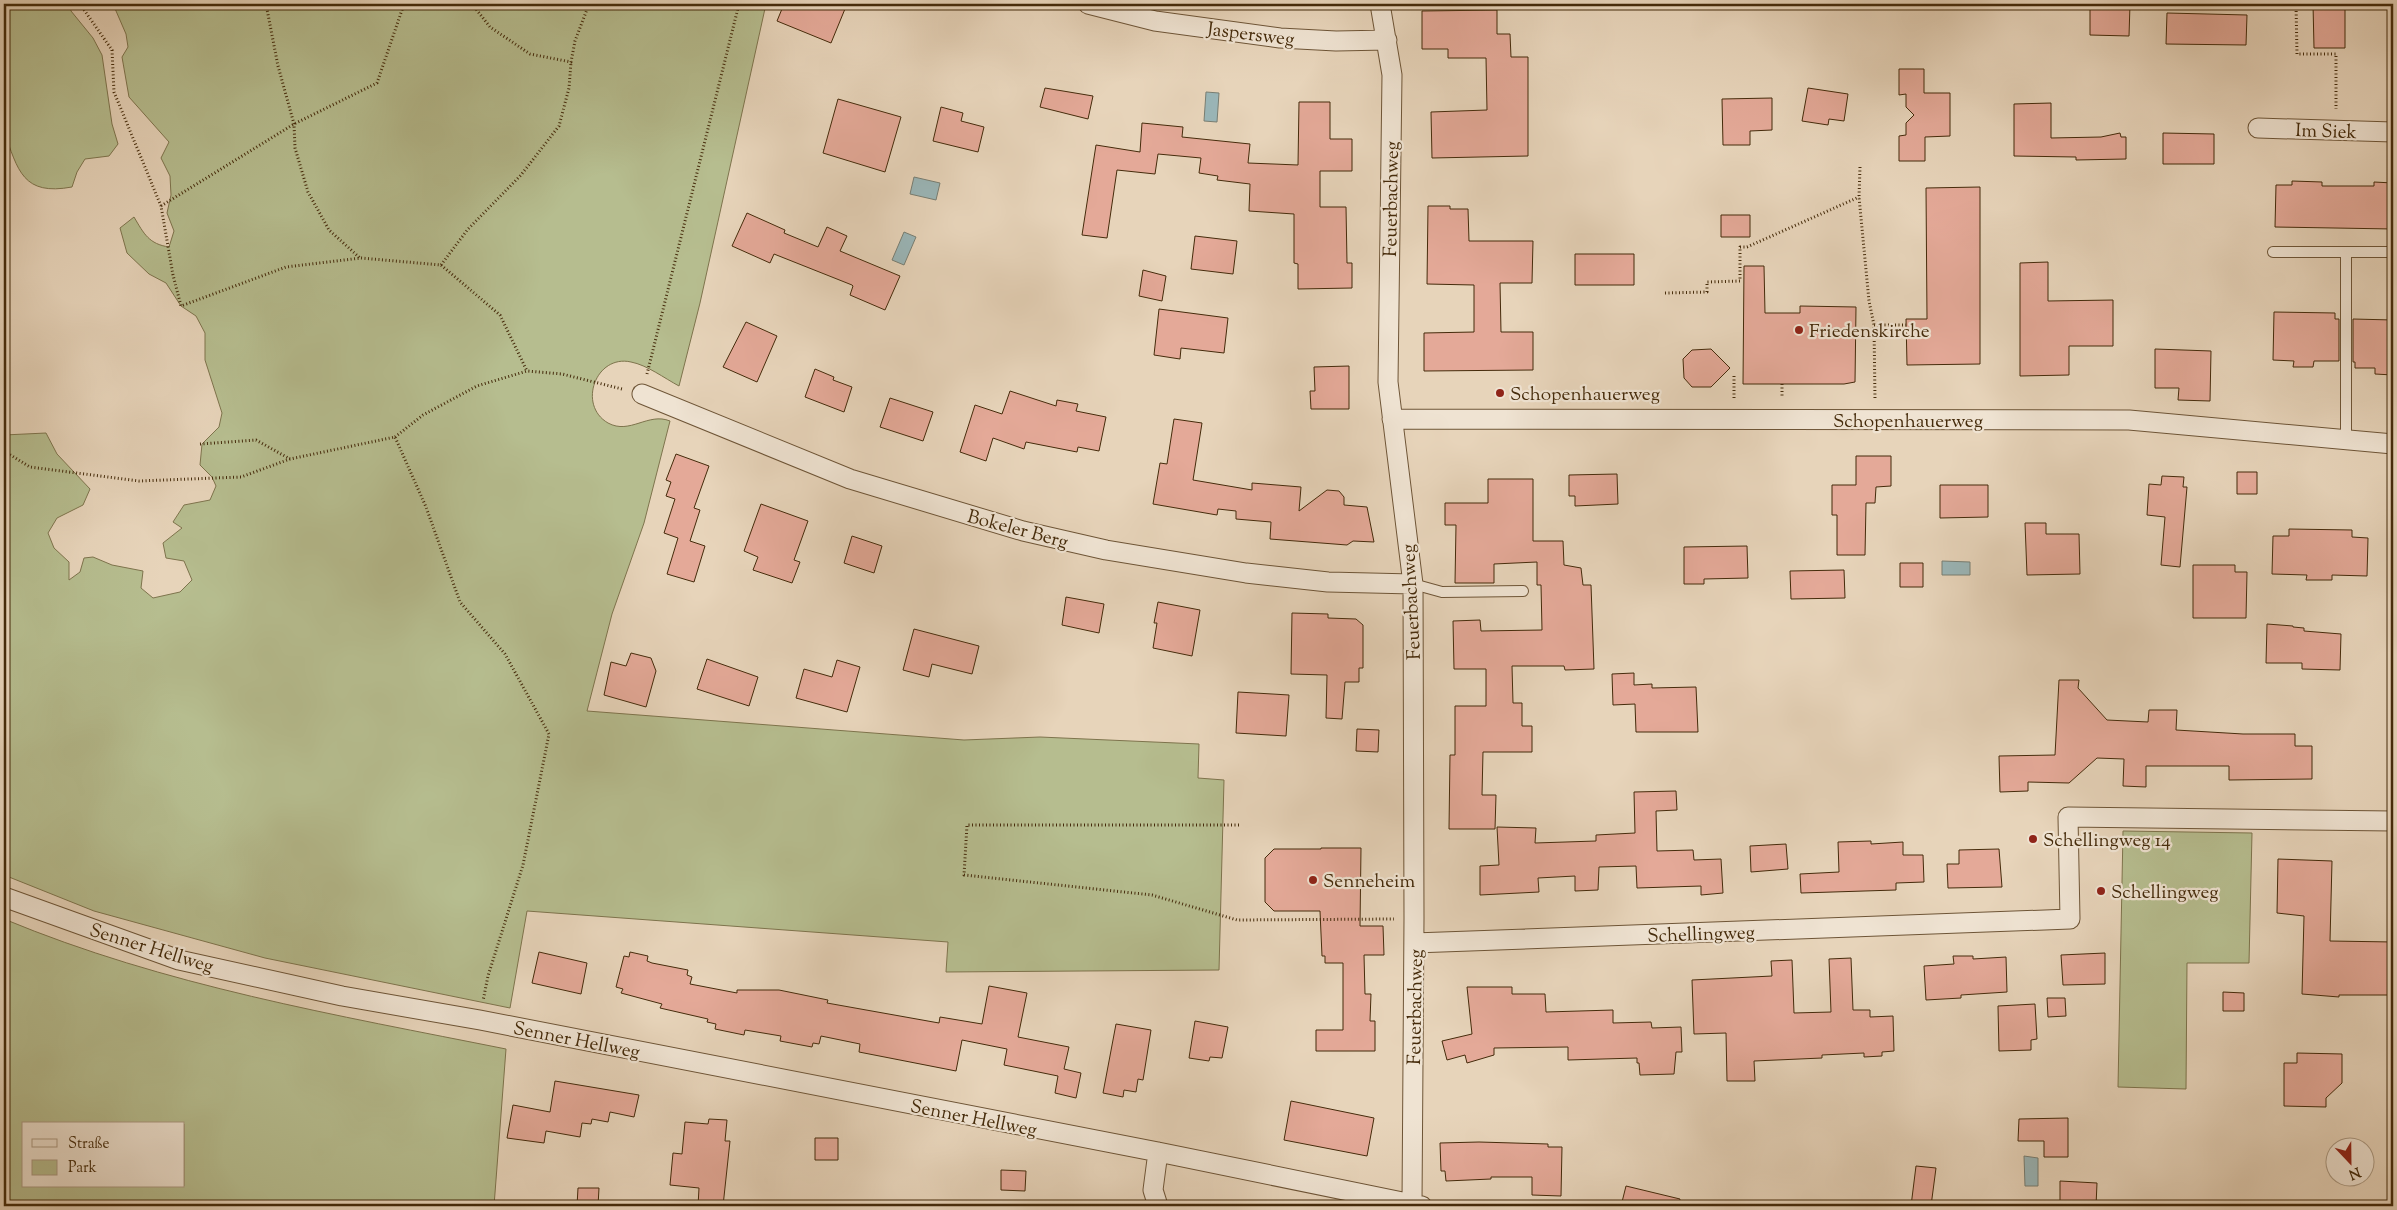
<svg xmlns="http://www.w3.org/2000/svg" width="2397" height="1210" font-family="'Sorts Mill Goudy',serif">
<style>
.green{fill:#b6bd8f;stroke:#7e744d;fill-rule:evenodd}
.water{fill:#9ab6b8;stroke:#787e73}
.building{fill:#e4a998;stroke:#452b0b}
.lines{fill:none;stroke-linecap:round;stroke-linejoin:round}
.lane-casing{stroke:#6e5537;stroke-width:12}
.street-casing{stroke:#6e5537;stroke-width:21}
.path{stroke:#452b0b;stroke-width:3;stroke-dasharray:1 2.5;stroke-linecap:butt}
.lane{stroke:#efe3d2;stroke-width:10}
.street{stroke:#efe3d2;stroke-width:19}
.poi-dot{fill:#8f2418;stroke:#efe3d2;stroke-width:2}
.labels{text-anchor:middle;stroke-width:4.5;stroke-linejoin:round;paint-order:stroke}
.street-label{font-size:19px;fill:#452b0b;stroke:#efe3d2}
.poi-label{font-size:19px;fill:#452b0b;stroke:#efe3d2;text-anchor:start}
</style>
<rect width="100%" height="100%" fill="#e7d4ba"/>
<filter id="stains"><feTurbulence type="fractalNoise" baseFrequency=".004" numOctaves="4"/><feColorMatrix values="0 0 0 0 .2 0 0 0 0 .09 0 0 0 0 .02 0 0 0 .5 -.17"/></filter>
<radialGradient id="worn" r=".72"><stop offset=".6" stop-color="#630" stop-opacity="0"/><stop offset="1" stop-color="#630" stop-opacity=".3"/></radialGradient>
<path class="green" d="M 4,4 L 70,4 L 71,11 L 93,38 L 102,55 L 112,124 L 118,144 L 109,156 L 85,159 L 77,172 L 72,187 C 23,196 18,171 4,131 Z
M 113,4 L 766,4 L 700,303 L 679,386 C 664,378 647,365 631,362 C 596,354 577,405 608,423 C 630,435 648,412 670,421 L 644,523 L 612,614 L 587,711 L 964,740 L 1040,737 L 1199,744 L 1198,778 L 1224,780 L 1219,970 L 946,972 L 948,942 L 527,911 L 510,1008 L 265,958 L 94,911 L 4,875 L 4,435 L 46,433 L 57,454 L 90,489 L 83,505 L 57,518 L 48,533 L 54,548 L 69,562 L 69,580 L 80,572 L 84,558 L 93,557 L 112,565 L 143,571 L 141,588 L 153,598 L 180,592 L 192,580 L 184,561 L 166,558 L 163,543 L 182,528 L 173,522 L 184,505 L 210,500 L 216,486 L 212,477 L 200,465 L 202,444 L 219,427 L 222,413 L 205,360 L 205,333 L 196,316 L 181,306 L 166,283 L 149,274 L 127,253 L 120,228 L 134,217 C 144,234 149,244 169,247 L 174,231 L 167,213 L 171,195 L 170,176 L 161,158 L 169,142 L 129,97 L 122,57 L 128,47 L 126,34 Z
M 2123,831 L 2252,833 L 2249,963 L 2187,963 L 2186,1089 L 2118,1087 Z
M 4,919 C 165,986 336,1015 506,1049 L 494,1206 L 4,1206 ZM 24,1124 L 184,1124 L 184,1186 L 24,1186 Z"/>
<path class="water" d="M 1206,92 L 1219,93 L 1217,122 L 1204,121 Z
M 914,177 L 940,183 L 936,200 L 910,194 Z
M 904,232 L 916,237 L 904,265 L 892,260 Z
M 1942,561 L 1970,562 L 1970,575 L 1942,575 Z
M 2024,1156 L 2038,1158 L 2038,1186 L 2025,1186 Z"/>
<path class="building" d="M 784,4 L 847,4 L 831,43 L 777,21 Z
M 2090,4 L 2130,4 L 2129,36 L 2090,35 Z
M 2313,4 L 2345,4 L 2345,48 L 2314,48 Z
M 1497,10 L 1497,34 L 1510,34 L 1511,57 L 1528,57 L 1528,156 L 1432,158 L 1431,112 L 1487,110 L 1486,58 L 1448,58 L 1448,49 L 1422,49 L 1422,11 Z
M 2167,13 L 2247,15 L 2246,45 L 2166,44 Z
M 1899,69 L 1924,69 L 1924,93 L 1950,93 L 1950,136 L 1925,137 L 1925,161 L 1899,161 L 1899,136 L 1906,135 L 1906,123 L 1914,115 L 1906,107 L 1906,94 L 1899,95 Z
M 1045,88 L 1093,96 L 1088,119 L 1040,107 Z
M 1808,88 L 1848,94 L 1844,121 L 1829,119 L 1828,125 L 1802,121 Z
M 1772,98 L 1772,130 L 1750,131 L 1750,145 L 1723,145 L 1722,99 Z
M 838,99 L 901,117 L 885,172 L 823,153 Z
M 1299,102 L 1330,102 L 1330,139 L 1352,139 L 1352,171 L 1320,171 L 1320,207 L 1346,207 L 1347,263 L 1352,263 L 1352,288 L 1298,289 L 1298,264 L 1294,263 L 1294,214 L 1249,211 L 1250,184 L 1217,180 L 1218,176 L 1199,173 L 1201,158 L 1158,154 L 1155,174 L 1117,170 L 1107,238 L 1082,235 L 1096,145 L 1140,152 L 1142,123 L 1183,127 L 1182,137 L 1250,144 L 1248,163 L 1298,165 Z
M 2051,103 L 2051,138 L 2101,137 L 2120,133 L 2121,137 L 2126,137 L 2126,159 L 2076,160 L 2076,157 L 2014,156 L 2014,104 Z
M 941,107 L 963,113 L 961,121 L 984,127 L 978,152 L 933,141 Z
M 2163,133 L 2214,134 L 2214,164 L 2163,164 Z
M 2292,181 L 2322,182 L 2322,186 L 2374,186 L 2374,182 L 2393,183 L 2393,229 L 2275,227 L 2276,185 L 2292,185 Z
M 1980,187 L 1980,364 L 1907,365 L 1906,319 L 1927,319 L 1926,188 Z
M 1428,206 L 1450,206 L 1450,209 L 1468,209 L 1469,241 L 1533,241 L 1532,283 L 1500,283 L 1501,332 L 1533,332 L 1533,370 L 1424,371 L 1424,333 L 1474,332 L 1474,285 L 1427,284 Z
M 747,213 L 785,230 L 784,233 L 818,247 L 827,227 L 847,236 L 840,251 L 900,276 L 885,310 L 850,295 L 853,286 L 852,285 L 774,254 L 770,263 L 732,246 Z
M 1721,215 L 1750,215 L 1750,237 L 1721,237 Z
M 1195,236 L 1237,241 L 1233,274 L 1191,269 Z
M 1575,254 L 1634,254 L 1634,285 L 1575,285 Z
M 2048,262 L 2048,301 L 2113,300 L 2113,346 L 2069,346 L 2069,375 L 2020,376 L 2020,263 Z
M 1744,266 L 1764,266 L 1765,313 L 1800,313 L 1800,306 L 1856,307 L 1855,382 L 1844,384 L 1743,384 Z
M 1143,270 L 1166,276 L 1162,301 L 1139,296 Z
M 1159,309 L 1228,318 L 1224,353 L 1181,348 L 1180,359 L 1154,355 Z
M 2274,312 L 2335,313 L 2335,319 L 2339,319 L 2339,361 L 2314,361 L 2313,367 L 2293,367 L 2294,361 L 2273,360 Z
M 2353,319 L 2393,320 L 2393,375 L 2375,374 L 2375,368 L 2355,368 L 2355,362 L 2353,362 Z
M 746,322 L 777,336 L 757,382 L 723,367 Z
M 1711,349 L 1730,368 L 1711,387 L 1692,387 L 1684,378 L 1683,359 L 1692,350 Z
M 2155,349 L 2211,351 L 2210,401 L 2178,400 L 2179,388 L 2155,388 Z
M 1349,366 L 1349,409 L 1311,409 L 1310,391 L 1315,391 L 1314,367 Z
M 815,369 L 834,377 L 833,380 L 852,387 L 844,412 L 805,397 Z
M 1010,391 L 1056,406 L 1057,400 L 1078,404 L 1076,411 L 1106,417 L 1099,451 L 1078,447 L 1077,452 L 1026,442 L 1024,449 L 993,438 L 986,461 L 960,452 L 975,405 L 1002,414 Z
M 890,398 L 933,412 L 923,441 L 880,427 Z
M 1174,419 L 1202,423 L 1193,480 L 1252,490 L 1252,483 L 1301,487 L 1299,511 L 1327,490 L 1339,491 L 1344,497 L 1344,505 L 1367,507 L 1374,542 L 1353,541 L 1347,545 L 1270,539 L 1271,522 L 1236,519 L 1236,511 L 1218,509 L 1217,515 L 1153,504 L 1160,463 L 1167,464 Z
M 676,454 L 709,466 L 694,508 L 700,510 L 690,541 L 705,546 L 694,582 L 667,574 L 678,538 L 664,533 L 675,499 L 666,496 L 671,482 L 666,480 Z
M 1856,456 L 1891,456 L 1891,486 L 1876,487 L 1875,503 L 1866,503 L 1865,555 L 1837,555 L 1837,515 L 1832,515 L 1832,485 L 1856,485 Z
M 2237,472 L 2257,472 L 2257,494 L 2237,494 Z
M 1617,474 L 1618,504 L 1575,506 L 1575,496 L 1569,496 L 1569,475 Z
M 2162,476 L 2184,477 L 2183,487 L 2187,487 L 2180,567 L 2161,565 L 2165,517 L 2147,515 L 2149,484 L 2161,485 Z
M 1488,479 L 1533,479 L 1533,541 L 1563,541 L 1564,565 L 1581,568 L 1583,585 L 1591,585 L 1594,669 L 1565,670 L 1564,666 L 1512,666 L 1513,703 L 1522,703 L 1522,726 L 1532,726 L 1532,752 L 1483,752 L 1482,795 L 1496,795 L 1495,829 L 1449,829 L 1450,755 L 1455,755 L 1455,706 L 1486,706 L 1486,669 L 1454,669 L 1453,621 L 1480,620 L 1481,631 L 1542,630 L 1541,585 L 1537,585 L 1537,562 L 1494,564 L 1494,583 L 1455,583 L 1456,525 L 1445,525 L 1445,503 L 1488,503 Z
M 1940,485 L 1988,485 L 1988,517 L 1940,518 Z
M 761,504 L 808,521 L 794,560 L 800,562 L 792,583 L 753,570 L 758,557 L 744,551 Z
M 2025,523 L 2046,523 L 2046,534 L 2079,534 L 2080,574 L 2027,575 Z
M 2289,529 L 2352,530 L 2352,537 L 2368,538 L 2367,576 L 2332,575 L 2332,580 L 2306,580 L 2307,575 L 2272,574 L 2273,536 L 2289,536 Z
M 852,536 L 882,546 L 874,573 L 844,563 Z
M 1747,546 L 1748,578 L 1704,579 L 1704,584 L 1684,584 L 1684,547 Z
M 1900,563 L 1923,563 L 1923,587 L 1900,587 Z
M 2193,565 L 2235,565 L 2235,572 L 2247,572 L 2246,618 L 2193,618 Z
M 1844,570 L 1845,598 L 1791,599 L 1790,571 Z
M 1066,597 L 1104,604 L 1099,633 L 1062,625 Z
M 1158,602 L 1200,610 L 1192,656 L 1153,648 L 1157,623 L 1154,623 Z
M 1292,613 L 1328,614 L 1328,618 L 1356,619 L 1363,625 L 1363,668 L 1359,668 L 1359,682 L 1345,682 L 1342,719 L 1326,718 L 1327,675 L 1291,674 Z
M 2267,624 L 2293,626 L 2293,627 L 2304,628 L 2304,631 L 2341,634 L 2340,670 L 2302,669 L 2302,663 L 2266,663 Z
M 914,629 L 979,646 L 972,674 L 932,664 L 929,677 L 903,670 Z
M 631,653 L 651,658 L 656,671 L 646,707 L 604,695 L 611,662 L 626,666 Z
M 707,659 L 758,677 L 749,706 L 697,689 Z
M 837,660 L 860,667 L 847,712 L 796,698 L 804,669 L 832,677 Z
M 1634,673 L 1634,685 L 1652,684 L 1652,688 L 1696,687 L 1698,732 L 1636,732 L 1635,704 L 1613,705 L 1612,674 Z
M 2059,680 L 2079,680 L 2078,688 L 2107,720 L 2148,722 L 2149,710 L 2177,710 L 2176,730 L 2243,734 L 2295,734 L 2295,746 L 2312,746 L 2312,779 L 2229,780 L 2229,766 L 2146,766 L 2146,787 L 2123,786 L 2124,759 L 2097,758 L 2069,783 L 2028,782 L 2028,791 L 2000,792 L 1999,756 L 2055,755 Z
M 1238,692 L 1289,695 L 1286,736 L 1236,733 Z
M 1357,729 L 1379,730 L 1378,752 L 1356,751 Z
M 1676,791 L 1677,810 L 1656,811 L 1657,851 L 1693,850 L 1694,860 L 1721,859 L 1723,893 L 1701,895 L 1701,886 L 1637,888 L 1636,866 L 1599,867 L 1598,890 L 1575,891 L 1575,876 L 1538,878 L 1539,892 L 1480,895 L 1480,866 L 1499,865 L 1497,827 L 1536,828 L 1535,843 L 1596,841 L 1596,835 L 1635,833 L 1634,792 Z
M 1871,841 L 1871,844 L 1903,842 L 1903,855 L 1923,855 L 1924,882 L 1896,883 L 1896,890 L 1801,893 L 1800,874 L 1839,872 L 1838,842 Z
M 1786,844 L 1788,869 L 1751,872 L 1750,846 Z
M 1321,848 L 1361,848 L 1360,926 L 1383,926 L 1384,955 L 1364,955 L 1365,994 L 1371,994 L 1370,1021 L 1375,1021 L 1375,1051 L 1316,1051 L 1316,1030 L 1343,1030 L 1343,963 L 1325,963 L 1325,956 L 1322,956 L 1320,911 L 1274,911 L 1265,902 L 1265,858 L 1274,849 L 1321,849 Z
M 1999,849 L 2002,887 L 1948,888 L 1947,864 L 1959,864 L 1959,850 Z
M 2278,859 L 2332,861 L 2330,941 L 2393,942 L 2393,995 L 2339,995 L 2339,997 L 2302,994 L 2304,916 L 2277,913 Z
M 539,952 L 587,963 L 581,994 L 532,983 Z
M 630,952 L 648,956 L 647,961 L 652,963 L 688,970 L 687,975 L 692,977 L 690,984 L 737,993 L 737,990 L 779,990 L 828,1000 L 827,1003 L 939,1023 L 940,1017 L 982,1024 L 989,986 L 1027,993 L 1018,1037 L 1069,1047 L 1064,1069 L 1081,1073 L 1076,1098 L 1055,1093 L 1058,1076 L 1004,1065 L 1007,1049 L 962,1040 L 956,1071 L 859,1052 L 860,1044 L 821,1036 L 819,1044 L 813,1043 L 812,1047 L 780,1041 L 781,1036 L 745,1030 L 744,1035 L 715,1029 L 716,1024 L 707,1022 L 708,1019 L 660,1008 L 662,1004 L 621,993 L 623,989 L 616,987 L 624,956 L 629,957 Z
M 2105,953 L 2105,984 L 2063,985 L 2061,955 Z
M 1953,956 L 1973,956 L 1973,959 L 2006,957 L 2007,992 L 1961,995 L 1961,998 L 1926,1000 L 1924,966 L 1954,964 Z
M 1851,958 L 1853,1010 L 1870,1010 L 1870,1017 L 1893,1016 L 1894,1051 L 1882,1052 L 1882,1056 L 1864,1057 L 1864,1053 L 1822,1055 L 1822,1058 L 1754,1061 L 1755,1081 L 1727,1081 L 1726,1033 L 1694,1034 L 1692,980 L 1772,976 L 1771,961 L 1792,960 L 1794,1013 L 1831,1012 L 1829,959 Z
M 1467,987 L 1512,987 L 1512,994 L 1545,994 L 1546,1012 L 1613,1010 L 1613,1023 L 1651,1022 L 1652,1028 L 1681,1027 L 1682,1052 L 1676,1052 L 1674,1074 L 1640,1075 L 1639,1063 L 1637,1063 L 1637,1058 L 1568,1060 L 1568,1047 L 1494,1048 L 1494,1055 L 1467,1063 L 1465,1055 L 1447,1060 L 1442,1041 L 1472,1034 Z
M 2223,992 L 2244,993 L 2244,1011 L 2223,1011 Z
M 2047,998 L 2065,998 L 2066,1016 L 2048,1017 Z
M 2035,1004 L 2037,1039 L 2031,1040 L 2031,1050 L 1999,1051 L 1998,1006 Z
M 1195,1021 L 1228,1027 L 1222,1058 L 1210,1057 L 1209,1061 L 1189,1058 Z
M 1116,1024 L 1151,1030 L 1143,1080 L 1138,1079 L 1136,1092 L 1124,1090 L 1123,1097 L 1103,1093 Z
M 2297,1053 L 2342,1054 L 2342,1083 L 2326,1098 L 2326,1107 L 2284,1106 L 2284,1063 L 2297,1063 Z
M 555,1081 L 639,1095 L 634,1117 L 610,1112 L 608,1122 L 592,1119 L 591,1124 L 582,1123 L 580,1137 L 546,1131 L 544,1143 L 507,1138 L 513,1105 L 550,1112 Z
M 1291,1101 L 1374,1118 L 1367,1156 L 1284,1140 Z
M 2068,1118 L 2068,1157 L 2044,1157 L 2044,1141 L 2018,1141 L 2019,1119 Z
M 709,1119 L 727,1120 L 725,1141 L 730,1141 L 723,1206 L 698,1206 L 699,1188 L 670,1185 L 673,1153 L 682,1154 L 685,1122 L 708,1124 Z
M 815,1138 L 838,1138 L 838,1160 L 815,1160 Z
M 1479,1142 L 1548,1144 L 1548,1147 L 1562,1147 L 1561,1196 L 1532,1195 L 1532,1177 L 1491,1177 L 1491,1179 L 1446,1181 L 1445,1171 L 1441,1171 L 1440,1143 Z
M 1916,1166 L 1936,1168 L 1931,1206 L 1911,1206 Z
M 1001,1170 L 1026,1171 L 1025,1191 L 1001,1190 Z
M 2060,1181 L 2097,1183 L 2096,1206 L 2060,1206 Z
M 1626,1186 L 1680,1199 L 1679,1206 L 1621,1206 Z
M 578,1188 L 599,1188 L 598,1206 L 577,1206 Z"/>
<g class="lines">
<g class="lane-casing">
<path id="lane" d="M 2273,252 L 2393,252
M 2346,439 L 2346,252
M 1413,584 L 1442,592 L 1523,591"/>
</g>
<g class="street-casing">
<path id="street" d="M 1088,4 L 1155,21 L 1280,38 L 1336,41 L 1387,40
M 1380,4 L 1392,75 L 1388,382 L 1413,584 L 1414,918 L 1412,1203
M 2258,128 L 2393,132
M 642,394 L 850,479 L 1023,531 L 1106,550 L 1246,573 L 1328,582 L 1413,584
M 1392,419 L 2129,420 L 2393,444
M 4,897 L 179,960 L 342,996 L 480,1020 L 1158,1152 L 1422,1206
M 1414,943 L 2070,919 L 2068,817 L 2393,821
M 1158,1206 L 1153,1190 L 1158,1152"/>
</g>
<path class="path" d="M 80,4 L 112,50 L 114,92 L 161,206 L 173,275 L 181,306 L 286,267 L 361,258 L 441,265 L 500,315 L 527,371
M 266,4 L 278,66 L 294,124 L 295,148 L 308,192 L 329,230 L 360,258
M 472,4 L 490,27 L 530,54 L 571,62 L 575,41 L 589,4
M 2296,4 L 2297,54 L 2336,54 L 2336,109
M 1860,167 L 1859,197 L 1869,301 L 1874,325 L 1875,400
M 161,206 L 294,124 L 377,83 L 404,4
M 441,265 L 468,229 L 521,175 L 559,126 L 569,88 L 571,62
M 1665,293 L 1707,292 L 1707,282 L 1740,281 L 1740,247 L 1747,247 L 1859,197
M 1874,325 L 1906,325
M 647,374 L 739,4
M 1734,376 L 1734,399
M 1782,384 L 1782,398
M 395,437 L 423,415 L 477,386 L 527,371 L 562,374 L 622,389
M 200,444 L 256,440 L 290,459
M 4,451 L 30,467 L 139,481 L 241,477 L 290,459 L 395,437 L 426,507 L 460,602 L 505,654 L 549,734 L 523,865 L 488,976 L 483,1001
M 1239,825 L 967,825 L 964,875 L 1152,895 L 1237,920 L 1394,919"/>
<use href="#lane" class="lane"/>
<use href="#street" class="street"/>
</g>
<g class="poi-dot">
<circle cx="1799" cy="330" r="5"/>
<circle cx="1500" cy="393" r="5"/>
<circle cx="2033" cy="839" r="5"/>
<circle cx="1313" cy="880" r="5"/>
<circle cx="2101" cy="891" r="5"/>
</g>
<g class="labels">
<g class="street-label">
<text transform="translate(1251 33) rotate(7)" y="7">Jaspersweg</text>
<text transform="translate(2326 130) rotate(2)" y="7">Im Siek</text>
<text transform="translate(1390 199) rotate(-89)" y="7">Feuerbachweg</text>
<text x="1908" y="427">Schopenhauerweg</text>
<text transform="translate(1018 528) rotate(15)" y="7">Bokeler Berg</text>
<text transform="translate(1410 602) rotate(-93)" y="7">Feuerbachweg</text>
<text transform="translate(1701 933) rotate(-2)" y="7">Schellingweg</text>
<text transform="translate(152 947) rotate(17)" y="7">Senner Hellweg</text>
<text transform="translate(1414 1007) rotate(-89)" y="7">Feuerbachweg</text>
<text transform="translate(577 1039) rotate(11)" y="7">Senner Hellweg</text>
<text transform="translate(974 1117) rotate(11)" y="7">Senner Hellweg</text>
</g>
<g class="poi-label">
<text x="1809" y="337">Friedenskirche</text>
<text x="1510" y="400">Schopenhauerweg</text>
<text x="2043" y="846">Schellingweg 14</text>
<text x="1323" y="887">Senneheim</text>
<text x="2111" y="898">Schellingweg</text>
</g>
</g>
<rect width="2397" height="1210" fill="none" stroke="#e7d4ba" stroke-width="20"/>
<rect x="5" y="5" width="2387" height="1200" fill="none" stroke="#452b0b" stroke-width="2.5"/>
<rect x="10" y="10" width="2377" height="1190" fill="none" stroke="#452b0b"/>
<rect x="22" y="1122" width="162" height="65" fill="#efe3d2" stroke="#ab9982"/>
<rect x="32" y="1139" width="25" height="8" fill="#efe3d2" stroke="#ab9982"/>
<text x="68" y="1148" font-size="15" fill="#452b0b">Straße</text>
<rect x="32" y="1160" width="25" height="15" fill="#b6bd8f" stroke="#ab9982"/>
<text x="68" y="1172" font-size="15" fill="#452b0b">Park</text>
<g transform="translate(2350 1162) rotate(158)"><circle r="24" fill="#efe3d2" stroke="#ab9982"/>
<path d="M0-4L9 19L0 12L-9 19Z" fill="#8f2418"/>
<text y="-8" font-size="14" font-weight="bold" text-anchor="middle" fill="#452b0b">N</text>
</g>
<rect width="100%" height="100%" filter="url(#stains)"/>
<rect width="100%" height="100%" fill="url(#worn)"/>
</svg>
